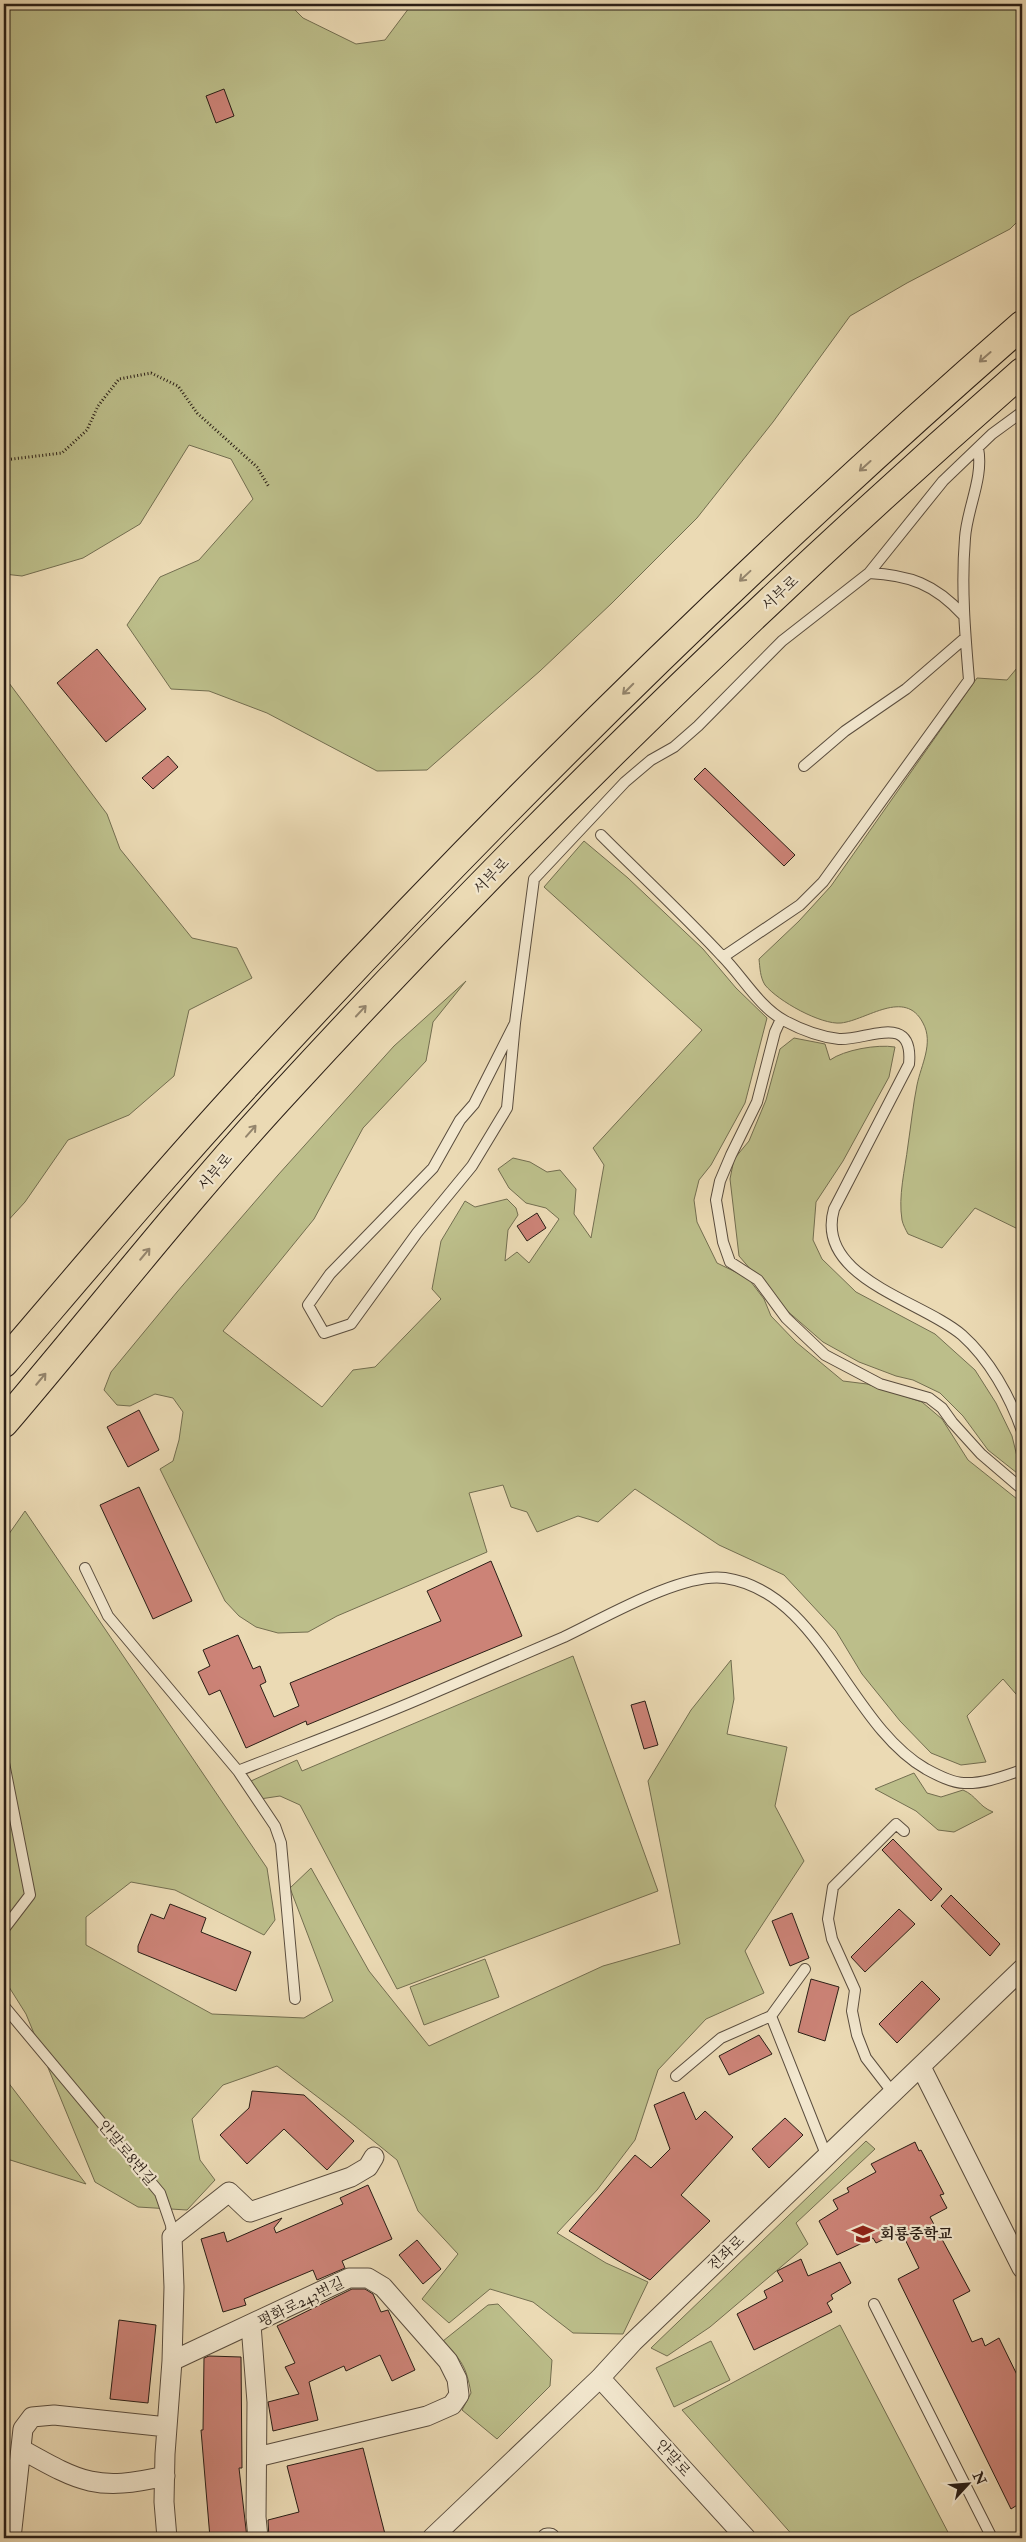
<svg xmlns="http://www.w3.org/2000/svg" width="1026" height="2542" font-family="'IM FELL Double Pica','Noto Serif KR',serif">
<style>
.green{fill:#bcbe8a;stroke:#736e50}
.building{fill:#cc8377;stroke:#2a1e16}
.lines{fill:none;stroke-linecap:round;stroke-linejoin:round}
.lane-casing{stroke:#5a4d3e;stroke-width:12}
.street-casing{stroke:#5a4d3e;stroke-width:21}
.highway-casing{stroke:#2a1e16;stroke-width:30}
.path{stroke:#2a1e16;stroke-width:3;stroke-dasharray:1 2.5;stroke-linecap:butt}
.lane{stroke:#f2e7ce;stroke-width:10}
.street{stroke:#f2e7ce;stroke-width:19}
.highway{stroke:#ebdab4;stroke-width:28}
.oneway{stroke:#94856d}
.labels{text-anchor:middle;stroke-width:4.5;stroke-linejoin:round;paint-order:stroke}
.street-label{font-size:15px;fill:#2a1e16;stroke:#f2e7ce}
.poi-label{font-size:15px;font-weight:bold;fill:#2a1e16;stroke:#f2e7ce;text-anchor:start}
</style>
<rect width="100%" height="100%" fill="#ebdab4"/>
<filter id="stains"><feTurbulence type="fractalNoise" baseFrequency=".004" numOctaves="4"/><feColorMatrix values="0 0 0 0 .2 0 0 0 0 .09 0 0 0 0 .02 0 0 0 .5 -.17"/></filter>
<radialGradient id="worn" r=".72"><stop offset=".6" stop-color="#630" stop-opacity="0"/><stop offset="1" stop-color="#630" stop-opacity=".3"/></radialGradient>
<path class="green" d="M 4,4 L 289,4 L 303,18 L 356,44 L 385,40 L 412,4 L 1022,4 L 1022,217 L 1010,229 L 907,283 L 850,316 L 773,422 L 697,518 L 612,603 L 540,671 L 427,770 L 377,771 L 267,713 L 209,691 L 171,689 L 127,625 L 160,577 L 199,560 L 253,499 L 231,459 L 189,445 L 140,524 L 83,558 L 22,576 L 4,574 Z
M 4,651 L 9,683 L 107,814 L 120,849 L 192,938 L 237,948 L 252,978 L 189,1010 L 174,1076 L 129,1115 L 68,1140 L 25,1202 L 4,1225 Z
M 1022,662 L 1022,1231 L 975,1208 L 942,1248 L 908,1234 C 906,1230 903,1225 902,1220 C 898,1196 905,1170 908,1145 C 911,1125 913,1105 917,1085 C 921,1065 934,1043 923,1023 C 905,988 867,1020 841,1023 C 821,1025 778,1001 765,985 C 760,977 760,968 759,959 L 799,921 L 831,886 L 977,678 L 1007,680 Z
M 584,841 L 628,878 L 703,949 L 736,988 L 767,1018 L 745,1103 L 711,1165 L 699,1180 L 694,1200 L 697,1222 L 717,1263 L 748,1278 L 764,1299 L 771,1316 L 796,1342 L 843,1381 L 867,1384 L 922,1402 L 942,1419 L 968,1460 L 1022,1503 L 1022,1701 L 1003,1679 L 967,1716 L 986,1762 L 961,1765 L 931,1753 L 900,1721 L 862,1674 L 836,1631 L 784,1575 L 719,1545 L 635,1489 L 598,1522 L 578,1516 L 537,1532 L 527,1512 L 511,1507 L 503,1485 L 469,1493 L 487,1552 L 337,1616 L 308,1632 L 278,1633 L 256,1627 L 239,1616 L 225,1601 L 160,1469 L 173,1461 L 179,1440 L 183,1412 L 173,1398 L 155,1394 L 130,1406 L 117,1405 L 104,1390 L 111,1372 L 177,1292 L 278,1175 L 394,1046 L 466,981 L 433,1022 L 426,1061 L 363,1128 L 314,1219 L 223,1331 L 322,1407 L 353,1370 L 375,1367 L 441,1299 L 432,1289 L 441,1241 L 465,1201 L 475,1207 L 507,1199 L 516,1208 L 518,1215 L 508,1230 L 505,1261 L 517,1252 L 529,1263 L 559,1219 L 546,1208 L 526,1203 L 509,1188 L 498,1169 L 513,1158 L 530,1162 L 547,1172 L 560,1170 L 576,1189 L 574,1214 L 591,1238 L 604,1165 L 593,1148 L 702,1030 L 544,887 Z
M 794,1038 L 825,1044 L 830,1060 C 844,1050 877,1044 895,1047 L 889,1077 L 843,1161 L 816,1202 L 813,1240 L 822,1259 L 856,1292 L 935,1334 L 975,1370 L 996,1403 L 1012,1436 L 1022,1477 L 988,1450 L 963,1416 L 940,1393 L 913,1380 L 896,1376 L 859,1362 L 823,1342 L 785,1309 L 739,1256 L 730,1179 L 734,1159 L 749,1141 L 766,1100 L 780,1049 Z
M 25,1511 L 267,1868 L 275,1920 L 264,1935 L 175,1890 L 131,1882 L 86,1917 L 86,1945 L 212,2014 L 304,2018 L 333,2001 L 290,1888 L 311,1868 L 369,1971 L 429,2046 L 603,1966 L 680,1944 L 648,1781 L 691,1710 L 731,1660 L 734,1699 L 727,1734 L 787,1747 L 775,1806 L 804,1861 L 745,1951 L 764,1993 L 706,2019 L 658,2070 L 635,2140 L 597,2190 L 557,2233 L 606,2263 L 648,2282 L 623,2334 L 573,2333 L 533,2302 L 490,2289 L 449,2323 L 422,2299 L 458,2254 L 418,2211 L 397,2160 L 344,2117 L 277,2066 L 223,2085 L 192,2119 L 200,2160 L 215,2180 L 187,2210 L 138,2207 L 95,2182 L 26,2014 L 4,1979 L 4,1541 Z
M 573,1656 L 658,1891 L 397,1989 L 300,1805 L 280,1796 L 260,1799 L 251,1781 L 297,1760 L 302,1771 Z
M 914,1773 L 927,1793 L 941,1797 L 963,1790 C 977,1796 978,1806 993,1812 L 954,1832 L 938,1830 L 916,1811 L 875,1789 Z
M 485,1959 L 499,1997 L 424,2025 L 410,1987 Z
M 4,2077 L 86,2184 L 4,2158 Z
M 866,2141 L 875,2149 L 796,2223 L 808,2244 L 710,2327 L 667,2356 L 651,2348 Z
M 498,2304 L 552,2360 L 550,2386 L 497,2439 L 462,2410 L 471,2393 C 466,2366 462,2361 443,2341 L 488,2305 Z
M 840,2325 L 951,2538 L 795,2538 L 682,2410 Z
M 711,2341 L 730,2380 L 674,2407 L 656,2368 Z"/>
<path class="building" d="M 224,89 L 234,116 L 216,123 L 206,96 Z
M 97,649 L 146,709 L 106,742 L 57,683 Z
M 168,756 L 178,767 L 153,789 L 142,778 Z
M 705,768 L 795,855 L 784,866 L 694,779 Z
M 537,1213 L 546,1228 L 527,1241 L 517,1226 Z
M 139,1410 L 159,1450 L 128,1467 L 107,1427 Z
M 139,1487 L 192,1601 L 153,1619 L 100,1505 Z
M 491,1561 L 522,1636 L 307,1725 L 306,1721 L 246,1748 L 220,1690 L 209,1695 L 198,1672 L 210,1666 L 203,1650 L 238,1635 L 253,1669 L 260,1666 L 266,1682 L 260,1685 L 274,1717 L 299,1706 L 290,1683 L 441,1621 L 427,1591 Z
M 645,1701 L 658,1745 L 644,1749 L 631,1705 Z
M 893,1839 L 942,1889 L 931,1901 L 882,1850 Z
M 951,1895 L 1000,1944 L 990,1956 L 941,1906 Z
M 170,1904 L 206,1918 L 201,1932 L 251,1952 L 236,1991 L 138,1952 L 138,1946 L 151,1914 L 164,1919 Z
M 899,1909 L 915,1924 L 865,1972 L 851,1957 Z
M 792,1913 L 809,1958 L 790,1966 L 772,1921 Z
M 811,1979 L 839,1987 L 825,2041 L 798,2032 Z
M 922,1981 L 940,1999 L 897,2043 L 879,2024 Z
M 759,2035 L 772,2054 L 729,2075 L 719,2056 Z
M 252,2091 L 304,2095 L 354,2141 L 327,2170 L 284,2129 L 247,2164 L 220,2135 L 249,2108 Z
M 684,2092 L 696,2120 L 705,2111 L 733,2137 L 681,2195 L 710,2221 L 650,2280 L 569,2231 L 635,2155 L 651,2168 L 670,2149 L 654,2105 Z
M 785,2118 L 803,2135 L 769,2168 L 752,2149 Z
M 915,2142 L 919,2151 L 921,2150 L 944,2194 L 940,2195 L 947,2208 L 930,2217 L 970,2291 L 953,2300 L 972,2342 L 982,2338 L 985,2346 L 999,2338 L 1022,2385 L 1022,2502 L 1011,2509 L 898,2279 L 919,2268 L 901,2231 L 876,2243 L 873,2238 L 837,2255 L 819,2221 L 838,2209 L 833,2200 L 849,2192 L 847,2188 L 876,2172 L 871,2164 Z
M 368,2185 L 392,2239 L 342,2261 L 345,2268 L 317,2280 L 313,2270 L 244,2299 L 246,2305 L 223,2312 L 201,2239 L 224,2232 L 227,2242 L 282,2218 L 274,2228 L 276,2233 L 343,2204 L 340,2198 Z
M 417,2240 L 441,2269 L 423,2284 L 399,2255 Z
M 801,2259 L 808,2276 L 840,2262 L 851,2283 L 831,2295 L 833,2299 L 827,2303 L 832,2312 L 754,2350 L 737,2314 L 767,2298 L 764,2291 L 783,2281 L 777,2271 Z
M 352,2289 L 365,2289 L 373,2294 L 381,2312 L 388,2310 L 415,2370 L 392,2381 L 380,2355 L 346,2371 L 344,2366 L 309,2382 L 318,2420 L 273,2431 L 268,2402 L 299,2394 L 285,2367 L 295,2363 L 277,2326 Z
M 119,2320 L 156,2325 L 148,2403 L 110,2399 Z
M 209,2356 L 241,2357 L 242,2468 L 239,2468 L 247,2538 L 210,2538 L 201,2430 L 203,2430 L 204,2358 Z
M 363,2448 L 386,2538 L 269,2538 L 268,2520 L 299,2512 L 287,2466 Z"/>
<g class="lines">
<g class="lane-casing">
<path id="lane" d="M 869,573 C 909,575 935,584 963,615
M 804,766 L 845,731 L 906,689 L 965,638
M 601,835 C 641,875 683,914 722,956 C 742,976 759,1007 785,1021 C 800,1029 821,1037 839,1039 C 866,1041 914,1011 909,1064 L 834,1209 C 814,1278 923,1301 962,1335 C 989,1359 1010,1396 1022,1431
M 723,957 L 800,905 L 823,882 L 969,680 C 965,633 961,586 965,538 C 967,508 984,478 978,448
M 781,1019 L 775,1032 L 757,1102 L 731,1155 L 720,1181 L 716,1200 L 723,1242 L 730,1262 L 758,1280 L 786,1318 L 825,1355 L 880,1384 L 929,1398 L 942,1408 L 952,1422 L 981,1454 L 1022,1489
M 515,1023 L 507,1108 L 472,1166 L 417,1233 L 351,1324 L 324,1333 L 308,1305 L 330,1274 L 433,1168 L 460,1120 L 474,1104 L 515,1023 L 534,879 L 625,782 L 651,760 L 674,747 L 698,726 L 782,641 L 869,573 L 943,481 L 992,434 L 1022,412
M 85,1568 L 108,1616 L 238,1771 L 275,1826 L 281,1843 L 295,1999
M 4,1763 L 30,1895 L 4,1929
M 238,1771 C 304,1745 372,1720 438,1691 C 480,1673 522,1655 564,1637 C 604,1618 682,1572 725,1578 C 821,1592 848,1724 926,1769 C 937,1775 952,1783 964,1783 C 984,1784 1004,1776 1022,1770
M 805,1969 L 771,2016 L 827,2157
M 4,2006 L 160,2193 L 171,2225 L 172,2237
M 676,2076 L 721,2038 L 771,2016
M 893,2093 L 866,2058 L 857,2035 L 852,2011 L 855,1990 L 832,1939 L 828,1919 L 833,1887 L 896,1824 L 904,1831
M 874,2304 L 992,2538
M 1018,2538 L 1022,2536"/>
</g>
<g class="street-casing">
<path id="street" d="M 921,2067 L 1022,2268
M 251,2325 L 257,2402 L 256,2517 L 258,2538
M 172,2361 L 174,2287 L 172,2237 L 229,2192 L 250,2212 L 351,2177 L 368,2167 L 374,2157
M 600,2378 L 746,2538
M 21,2449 C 80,2482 96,2492 165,2476
M 11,2538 L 23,2429 L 32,2417 L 54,2415 L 167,2427
M 167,2538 L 164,2502 L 165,2454 L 172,2361 L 349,2278 L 368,2278 L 383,2287 L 448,2361 L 457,2379 L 459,2395 L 452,2405 L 427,2416 L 257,2457
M 432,2538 L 600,2378 L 633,2342 L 1022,1969
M 547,2538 L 550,2538"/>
</g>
<g class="highway-casing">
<path id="highway" d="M 4,1363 C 88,1265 171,1166 259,1071 C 500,809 754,559 1022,325
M 4,1423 C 98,1313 187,1198 285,1092 C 517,840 764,598 1022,372"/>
</g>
<path class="path" d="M 4,460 L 62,453 L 87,430 L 98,406 L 119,379 L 151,373 L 178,386 L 197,413 L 257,467 L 269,487"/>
<use href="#lane" class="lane"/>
<use href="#street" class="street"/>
<use href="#highway" class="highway"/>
</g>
<defs><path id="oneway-shaft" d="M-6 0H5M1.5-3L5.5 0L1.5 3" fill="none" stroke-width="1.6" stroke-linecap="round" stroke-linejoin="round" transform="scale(1.25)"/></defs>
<g class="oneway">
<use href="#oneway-shaft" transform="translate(985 357) rotate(139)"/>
<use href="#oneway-shaft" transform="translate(865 466) rotate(138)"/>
<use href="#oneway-shaft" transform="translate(745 576) rotate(137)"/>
<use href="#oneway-shaft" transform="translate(628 689) rotate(135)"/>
<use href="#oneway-shaft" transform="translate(361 1011) rotate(-47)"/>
<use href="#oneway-shaft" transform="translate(251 1131) rotate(-49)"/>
<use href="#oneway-shaft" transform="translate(145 1254) rotate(-50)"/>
<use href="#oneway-shaft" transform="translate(41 1379) rotate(-50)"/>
</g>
<defs>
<g id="school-bare" transform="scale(1.725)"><path d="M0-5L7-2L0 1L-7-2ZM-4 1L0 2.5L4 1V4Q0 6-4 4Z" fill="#8f2418" stroke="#f2e7ce" stroke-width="2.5" paint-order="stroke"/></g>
</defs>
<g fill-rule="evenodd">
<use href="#school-bare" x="863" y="2234"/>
</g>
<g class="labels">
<g class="street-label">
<text transform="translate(780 593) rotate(-43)" y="5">서부로</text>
<text transform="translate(491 876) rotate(-46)" y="5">서부로</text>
<text transform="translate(215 1172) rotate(-49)" y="5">서부로</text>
<text transform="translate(127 2153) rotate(50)" y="5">안말로8번길</text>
<text transform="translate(726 2253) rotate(-44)" y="5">전좌로</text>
<text transform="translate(301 2302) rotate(-26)" y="5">평화로243번길</text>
<text transform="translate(673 2458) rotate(48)" y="5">안말로</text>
</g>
<g class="poi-label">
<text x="880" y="2239">회룡중학교</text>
</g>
</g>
<rect width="1026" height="2542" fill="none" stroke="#ebdab4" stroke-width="20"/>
<rect x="5" y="5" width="1016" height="2532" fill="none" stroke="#2a1e16" stroke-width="2.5"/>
<rect x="10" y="10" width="1006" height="2522" fill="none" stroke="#2a1e16"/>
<g transform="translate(968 2484) rotate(64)" stroke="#f2e7ce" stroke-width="4" paint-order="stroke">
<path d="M0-4L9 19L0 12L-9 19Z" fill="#2a1e16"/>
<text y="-8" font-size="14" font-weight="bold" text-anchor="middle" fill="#2a1e16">N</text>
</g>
<rect width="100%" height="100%" filter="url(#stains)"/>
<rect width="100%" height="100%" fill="url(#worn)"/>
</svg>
